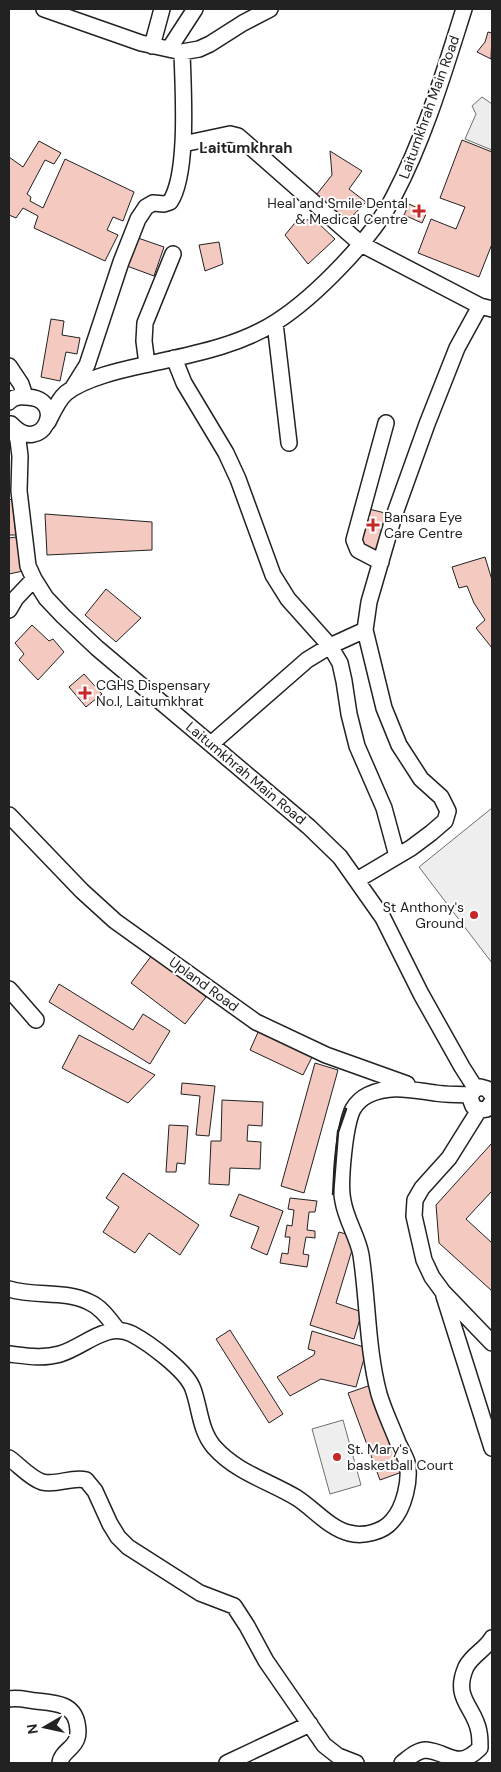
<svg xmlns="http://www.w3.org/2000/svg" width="501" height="1772" font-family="'DM Sans',sans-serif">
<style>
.green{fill:#eee;stroke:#6f6f6f}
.parking{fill:#ededed;stroke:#6f6f6f}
.building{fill:#f3c9c0;stroke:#222}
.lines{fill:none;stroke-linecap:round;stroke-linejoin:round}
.minor-casing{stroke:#222;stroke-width:18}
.minor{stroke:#fff;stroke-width:15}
.wall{stroke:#222;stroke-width:2.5}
.poi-dot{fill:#c62828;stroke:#fff;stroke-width:2}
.labels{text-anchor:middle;stroke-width:4;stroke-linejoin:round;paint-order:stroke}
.street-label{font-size:14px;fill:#222;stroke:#fff}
.poi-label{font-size:14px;fill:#222;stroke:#fff;text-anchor:start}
.neighbourhood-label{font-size:15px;font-weight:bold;fill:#222;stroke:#fff}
</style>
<rect width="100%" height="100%" fill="#fff"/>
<path class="green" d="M 492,808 L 492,963 L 419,867 Z
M 343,1420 L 361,1485 L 330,1494 L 312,1429 Z"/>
<path class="parking" d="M 482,97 L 492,104 L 492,150 L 465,139 L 476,114 L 472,106 Z"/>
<path class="building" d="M 488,32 L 492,33 L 491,59 L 477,52 L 485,42 Z
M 462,140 L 492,152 L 492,244 L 479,277 L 418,253 L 431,219 L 456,229 L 465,207 L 440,198 Z
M 39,141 L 61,153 L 54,164 L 45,160 L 27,194 L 31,197 L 30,201 L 43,208 L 65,159 L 134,192 L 123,221 L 113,217 L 107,230 L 118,235 L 105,261 L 34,228 L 38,216 L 23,208 L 16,218 L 9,215 L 9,157 L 23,167 Z
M 330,151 L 362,171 L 349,189 L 366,202 L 343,226 L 313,199 L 332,175 Z
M 409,204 L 427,212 L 422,223 L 404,215 Z
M 299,218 L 317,222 L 335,239 L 308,264 L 285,235 Z
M 138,238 L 164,247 L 154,276 L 127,266 Z
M 219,242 L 223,264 L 205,271 L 199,245 Z
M 51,319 L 64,321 L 62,335 L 80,338 L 77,354 L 66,352 L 60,381 L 41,377 Z
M 12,499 L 16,535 L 9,535 L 9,500 Z
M 365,508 L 389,514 L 380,552 L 356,546 Z
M 45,514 L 152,522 L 152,550 L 47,555 Z
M 16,537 L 23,571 L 9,574 L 9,538 Z
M 485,557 L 492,580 L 492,648 L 476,628 L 485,620 L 474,603 L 467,586 L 459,588 L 452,567 Z
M 106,589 L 141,618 L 116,642 L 85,615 Z
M 32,625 L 49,641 L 53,639 L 64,652 L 38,680 L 19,660 L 24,654 L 15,643 Z
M 84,674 L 102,694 L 86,707 L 69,687 Z
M 152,955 L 206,997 L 185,1024 L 131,983 Z
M 59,984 L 133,1030 L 143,1014 L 170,1031 L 150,1064 L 49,1002 Z
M 259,1030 L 313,1055 L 303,1075 L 250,1050 Z
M 79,1035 L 155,1075 L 128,1103 L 62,1068 Z
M 315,1063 L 338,1070 L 304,1193 L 281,1186 Z
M 182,1083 L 215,1086 L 209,1136 L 196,1135 L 200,1096 L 181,1094 Z
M 222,1100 L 263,1102 L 262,1126 L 248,1125 L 247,1141 L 261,1142 L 260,1169 L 230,1168 L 229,1185 L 209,1184 L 211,1141 L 221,1141 Z
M 169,1125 L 188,1126 L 185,1164 L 177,1163 L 176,1172 L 166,1172 Z
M 492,1143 L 492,1191 L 466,1219 L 492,1243 L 492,1291 L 439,1243 L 436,1205 Z
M 123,1173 L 199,1225 L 180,1255 L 149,1233 L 135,1253 L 103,1232 L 119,1207 L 106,1198 Z
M 239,1194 L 283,1211 L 267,1255 L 251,1248 L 259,1227 L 230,1216 Z
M 290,1198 L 317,1201 L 315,1212 L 309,1212 L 307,1230 L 315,1231 L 315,1238 L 306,1237 L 303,1254 L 309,1255 L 307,1267 L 280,1263 L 282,1253 L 288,1254 L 290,1237 L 285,1237 L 287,1225 L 292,1226 L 294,1210 L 288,1209 Z
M 339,1232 L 356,1237 L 336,1303 L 362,1312 L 354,1339 L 310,1325 Z
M 230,1330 L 283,1414 L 269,1423 L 216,1339 Z
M 312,1331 L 367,1348 L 356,1387 L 321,1379 L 290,1396 L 277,1377 L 314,1355 L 315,1351 L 308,1349 Z
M 371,1385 L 402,1472 L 380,1480 L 348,1393 Z"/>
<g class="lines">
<g class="minor-casing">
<path id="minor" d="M 44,9 L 141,43 L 182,52 L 199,49 L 210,44 L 243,23 L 270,9
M 152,46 L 162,9
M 169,49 L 195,9
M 183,144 L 230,134 L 238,136 L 361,244 L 480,306 L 492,309
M 275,323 L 289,443
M 174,358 L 184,383 L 226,453 L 238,479 L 273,575 L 288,599 L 330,646 L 340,663 L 344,681 L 349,714 L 357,746 L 384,808 L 397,856
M 147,364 L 144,341 L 145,323 L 173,254
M 9,366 L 21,384 L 25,396
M 72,389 L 87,365 L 121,262 L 138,219 L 146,207 L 153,203 L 164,204 L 170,202 C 189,174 183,88 182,52
M 9,402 C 13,397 19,396 26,397 C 69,398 42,458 11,424
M 48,422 C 53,412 58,400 66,393 C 85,378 121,370 144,365 C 189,355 237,347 276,322 C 315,297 373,238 394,196 C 425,137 444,72 464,9
M 14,428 L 18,440 L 20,456 L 19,491 L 28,566 L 34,579 L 46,598 L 63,616 L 97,648 L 309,827 L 340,857 L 383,918 L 421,994 L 462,1067 L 476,1089
M 381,562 L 358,550 L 354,540 L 386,423
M 9,610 L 16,598 L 34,579
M 211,744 L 307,660 L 330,646 L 365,630
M 9,815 L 82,891 L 115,921 L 256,1022 L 326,1055 L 407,1084
M 357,880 L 411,848 L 431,833 L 445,821 L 448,811 L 441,797 L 421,779 L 399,745 L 384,708 L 365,630 L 369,602 L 394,516 L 427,424 L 457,348 L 480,306
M 9,989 L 36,1020
M 492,1095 L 487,1089 L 480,1087 L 473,1091 L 470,1098 L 473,1106 L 479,1110 L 487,1109 L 492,1102
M 479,1110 L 449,1158 L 422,1188 L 415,1200 L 414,1216 L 424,1260 L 432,1277 L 443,1292 L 492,1343
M 9,1289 C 35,1297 65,1290 89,1302 C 101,1307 109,1319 117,1329
M 444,1296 L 492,1448
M 9,1354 C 26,1356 43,1359 60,1354 C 84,1347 107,1321 132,1334 C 149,1343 187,1371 193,1389 C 200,1408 200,1431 214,1447 C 237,1473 269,1481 297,1498 C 314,1509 329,1528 349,1533 C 363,1537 383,1532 392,1521 C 404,1508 411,1480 407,1462 C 405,1456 401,1449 398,1443 C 392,1427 384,1411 379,1394 C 367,1349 368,1301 361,1255 C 358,1237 346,1220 343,1201 C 339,1183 345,1125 353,1109 C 357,1102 362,1098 368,1095 C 390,1084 412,1090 435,1093 C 446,1095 459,1094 471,1095
M 9,1458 C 19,1465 30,1478 42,1482 C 57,1486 72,1476 86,1480 L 95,1491 L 110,1524 L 118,1537 L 128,1547 L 200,1593 L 234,1606 L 247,1626 L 266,1661 L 324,1745 L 338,1756 L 356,1763
M 9,1699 C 18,1697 27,1700 36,1701 C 54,1703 73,1703 77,1723 C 78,1729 79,1733 77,1738 C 74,1749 61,1752 60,1763
M 227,1763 L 310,1724
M 402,1763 C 409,1758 417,1750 426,1750 C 449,1752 457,1771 480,1748 C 480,1743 480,1737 479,1732 C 475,1707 452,1699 466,1667 C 472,1655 486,1649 492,1638"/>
</g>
<use href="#minor" class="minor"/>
<path class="wall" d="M 333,1194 L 338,1132 L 346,1109"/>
</g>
<g class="poi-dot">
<path d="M416.5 203.5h5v5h5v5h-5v5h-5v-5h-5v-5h5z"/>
<path d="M370.5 517.5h5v5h5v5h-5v5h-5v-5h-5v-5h5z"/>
<path d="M82.5 685.5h5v5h5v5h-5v5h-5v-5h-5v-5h5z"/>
<circle cx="474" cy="915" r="5"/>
<circle cx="337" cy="1457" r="5"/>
</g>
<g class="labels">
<g class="street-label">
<text transform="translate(429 107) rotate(-70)" y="5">Laitumkhrah Main Road</text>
<text transform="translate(246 773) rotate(40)" y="5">Laitumkhrah Main Road</text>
<text transform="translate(204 984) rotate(36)" y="5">Upland Road</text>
</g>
<g class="poi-label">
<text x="408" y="208" text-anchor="end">Heal and Smile Dental<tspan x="408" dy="16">&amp; Medical Centre</tspan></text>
<text x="384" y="522">Bansara Eye<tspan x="384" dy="16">Care Centre</tspan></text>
<text x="96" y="690">CGHS Dispensary<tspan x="96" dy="16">No.I, Laitumkhrat</tspan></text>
<text x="464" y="912" text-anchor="end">St Anthony's<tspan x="464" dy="16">Ground</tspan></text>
<text x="347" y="1454">St. Mary's<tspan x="347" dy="16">basketball Court</tspan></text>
</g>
<g class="neighbourhood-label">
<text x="246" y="153">Laitumkhrah</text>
</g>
</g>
<rect width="501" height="1772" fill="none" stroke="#222222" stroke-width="20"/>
<g transform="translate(45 1727) rotate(261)" stroke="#ffffff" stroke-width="4" paint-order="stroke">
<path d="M0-4L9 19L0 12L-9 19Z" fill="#222222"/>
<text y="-8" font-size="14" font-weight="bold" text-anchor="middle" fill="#222222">N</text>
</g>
</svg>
